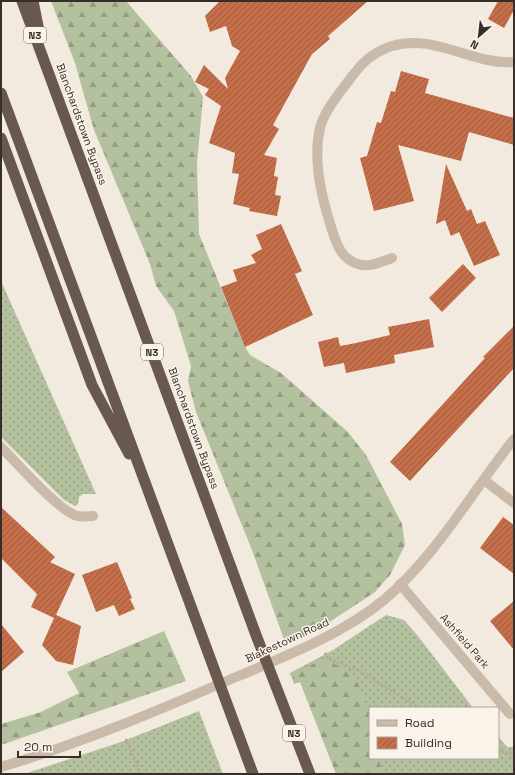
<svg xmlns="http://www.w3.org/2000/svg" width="515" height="775" font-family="'Space Grotesk',sans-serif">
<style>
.grass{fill:url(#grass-dots)}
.forest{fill:url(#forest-firs)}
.building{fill:url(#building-hatch)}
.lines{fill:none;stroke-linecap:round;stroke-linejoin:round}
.path{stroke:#b6a494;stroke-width:2.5;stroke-dasharray:2 2;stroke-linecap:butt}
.minor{stroke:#cabaa9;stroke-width:10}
.tertiary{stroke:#cabaa9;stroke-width:10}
.trunk{stroke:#68584d;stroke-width:11}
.labels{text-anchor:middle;stroke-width:3;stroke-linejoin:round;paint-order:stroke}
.shield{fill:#faf3ea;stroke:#726963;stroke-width:1}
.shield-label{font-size:10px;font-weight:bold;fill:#382e29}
.street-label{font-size:11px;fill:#382e29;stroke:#faf3ea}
</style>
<defs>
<pattern id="grass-dots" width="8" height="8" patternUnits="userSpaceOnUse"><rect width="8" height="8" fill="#b3c19e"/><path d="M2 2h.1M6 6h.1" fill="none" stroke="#939d81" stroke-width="1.8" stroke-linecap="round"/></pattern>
<pattern id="forest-firs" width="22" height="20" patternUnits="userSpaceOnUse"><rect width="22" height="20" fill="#b3c19e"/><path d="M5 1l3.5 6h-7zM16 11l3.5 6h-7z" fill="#939d81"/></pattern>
<pattern id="building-hatch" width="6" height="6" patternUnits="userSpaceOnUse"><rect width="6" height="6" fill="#c46e4a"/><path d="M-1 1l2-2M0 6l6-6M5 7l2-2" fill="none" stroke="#a05b3e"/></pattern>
</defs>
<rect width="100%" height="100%" fill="#f2eade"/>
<path class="grass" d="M 1,281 L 96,494 L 83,494 L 79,497 L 78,504 L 75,506 L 64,500 L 1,437 Z
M 386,615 L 404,620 L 418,636 L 473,708 L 370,708 L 370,756 L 313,677 L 294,684 L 290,673 L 333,650 Z
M 199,711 L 223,774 L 24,774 L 121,742 Z
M 498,736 L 507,747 L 514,747 L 514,774 L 374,774 L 370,758 L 498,758 Z"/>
<path class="forest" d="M 51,1 L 126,1 L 191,76 L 203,97 L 197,163 L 199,234 L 245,347 L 250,355 L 281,373 L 348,432 L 366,455 L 402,524 L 405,545 L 390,575 L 375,592 L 316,631 L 286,645 L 252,550 L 196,412 L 188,381 L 191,366 L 174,311 L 156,286 L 150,264 L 94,130 L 75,63 Z
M 164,631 L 186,681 L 1,745 L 1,724 L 41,712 L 79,693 L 67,672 Z
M 325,658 L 355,676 L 370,715 L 370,758 L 379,758 L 382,774 L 336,774 L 296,672 Z"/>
<path class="building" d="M 220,1 L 368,1 L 328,36 L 330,39 L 312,54 L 273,125 L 279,129 L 264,155 L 277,158 L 274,176 L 278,177 L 275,195 L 281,196 L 277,216 L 249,211 L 250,208 L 233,204 L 239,174 L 232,173 L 235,153 L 209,143 L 221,106 L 205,95 L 209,89 L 195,82 L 204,65 L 228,89 L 225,78 L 240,51 L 232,46 L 226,26 L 210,32 L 205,16 Z
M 498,1 L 514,1 L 514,10 L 504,28 L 488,19 Z
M 401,71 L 429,79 L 425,93 L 514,118 L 514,145 L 469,132 L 461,161 L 398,145 L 414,201 L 374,211 L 360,158 L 367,156 L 377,122 L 381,123 L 391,91 L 395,92 Z
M 446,164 L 467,211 L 471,209 L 477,224 L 485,221 L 500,255 L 474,266 L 459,232 L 451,236 L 445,220 L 436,224 Z
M 281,224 L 302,271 L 295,274 L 313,315 L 245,347 L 221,287 L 237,281 L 233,270 L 256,263 L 251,255 L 262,249 L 256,235 Z
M 463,264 L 476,278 L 442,312 L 429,298 Z
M 429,319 L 434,347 L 394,355 L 395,363 L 346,373 L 344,363 L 324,367 L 318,342 L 338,337 L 340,346 L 356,343 L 390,335 L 388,327 Z
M 514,326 L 514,368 L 410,481 L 390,462 L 485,358 L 483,357 Z
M 1,507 L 55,557 L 50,562 L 75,574 L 56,615 L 81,626 L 73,665 L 56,661 L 42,645 L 54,618 L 31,607 L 37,594 L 1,558 Z
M 503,517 L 514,525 L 514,574 L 480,548 Z
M 117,562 L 132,598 L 130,599 L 135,609 L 119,616 L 114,605 L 96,612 L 82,575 Z
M 514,601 L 514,650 L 490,621 Z
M 1,624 L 24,652 L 1,672 Z"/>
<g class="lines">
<path class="path" d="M 325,653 L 328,658 L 359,671 L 420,708
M 126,739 L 141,774
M 498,751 L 514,754"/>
<path class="minor" d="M 392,258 C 380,262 368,269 355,263 C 338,256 334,236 329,220 C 320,191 313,158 320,128 C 324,112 337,96 347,83 C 360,65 370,53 392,46 C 434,33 472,65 514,62
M 1,447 C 16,462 59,511 77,516 C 82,517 88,516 93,516
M 484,480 L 514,503
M 400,584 L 510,714"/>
<path class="tertiary" d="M 1,767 C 82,743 159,710 236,677 C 286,656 341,635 384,600 C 437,555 471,493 514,439"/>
<path class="trunk" d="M 22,1 L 256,635 L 310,774
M 33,1 L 39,31
M 1,93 L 253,774
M 1,138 L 92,385 L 129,454"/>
</g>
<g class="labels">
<g class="shield">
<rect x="24" y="27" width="22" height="16" rx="3"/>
<rect x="141" y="344" width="22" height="16" rx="3"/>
<rect x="283" y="725" width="22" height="16" rx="3"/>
</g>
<g class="shield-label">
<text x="35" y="39">N3</text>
<text x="152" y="356">N3</text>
<text x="294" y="737">N3</text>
</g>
<g class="street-label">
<text transform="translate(82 124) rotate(70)" y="4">Blanchardstown Bypass</text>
<text transform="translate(194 428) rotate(70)" y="4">Blanchardstown Bypass</text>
<text transform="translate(287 640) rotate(-25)" y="4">Blakestown Road</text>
<text transform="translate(465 641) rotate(49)" y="4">Ashfield Park</text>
</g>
</g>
<rect width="515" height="775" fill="none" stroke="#382e29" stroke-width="4"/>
<rect x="369" y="707" width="130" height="52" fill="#faf3ea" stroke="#aca49d"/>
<rect x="377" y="720" width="20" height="6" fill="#cabaa9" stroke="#aca49d"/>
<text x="405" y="727" font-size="12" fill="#382e29">Road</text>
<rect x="377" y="737" width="20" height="12" fill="url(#building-hatch)" stroke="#aca49d"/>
<text x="405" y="747" font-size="12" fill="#382e29">Building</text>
<g transform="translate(479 36) rotate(208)" stroke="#faf3ea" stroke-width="3" paint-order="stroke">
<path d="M0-3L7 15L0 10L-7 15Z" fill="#382e29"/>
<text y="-6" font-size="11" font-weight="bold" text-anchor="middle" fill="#382e29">N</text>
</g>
<path d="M18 751v6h62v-6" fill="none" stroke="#382e29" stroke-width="2"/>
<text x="24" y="751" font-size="12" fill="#382e29" stroke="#faf3ea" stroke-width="3" paint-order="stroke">20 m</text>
</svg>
